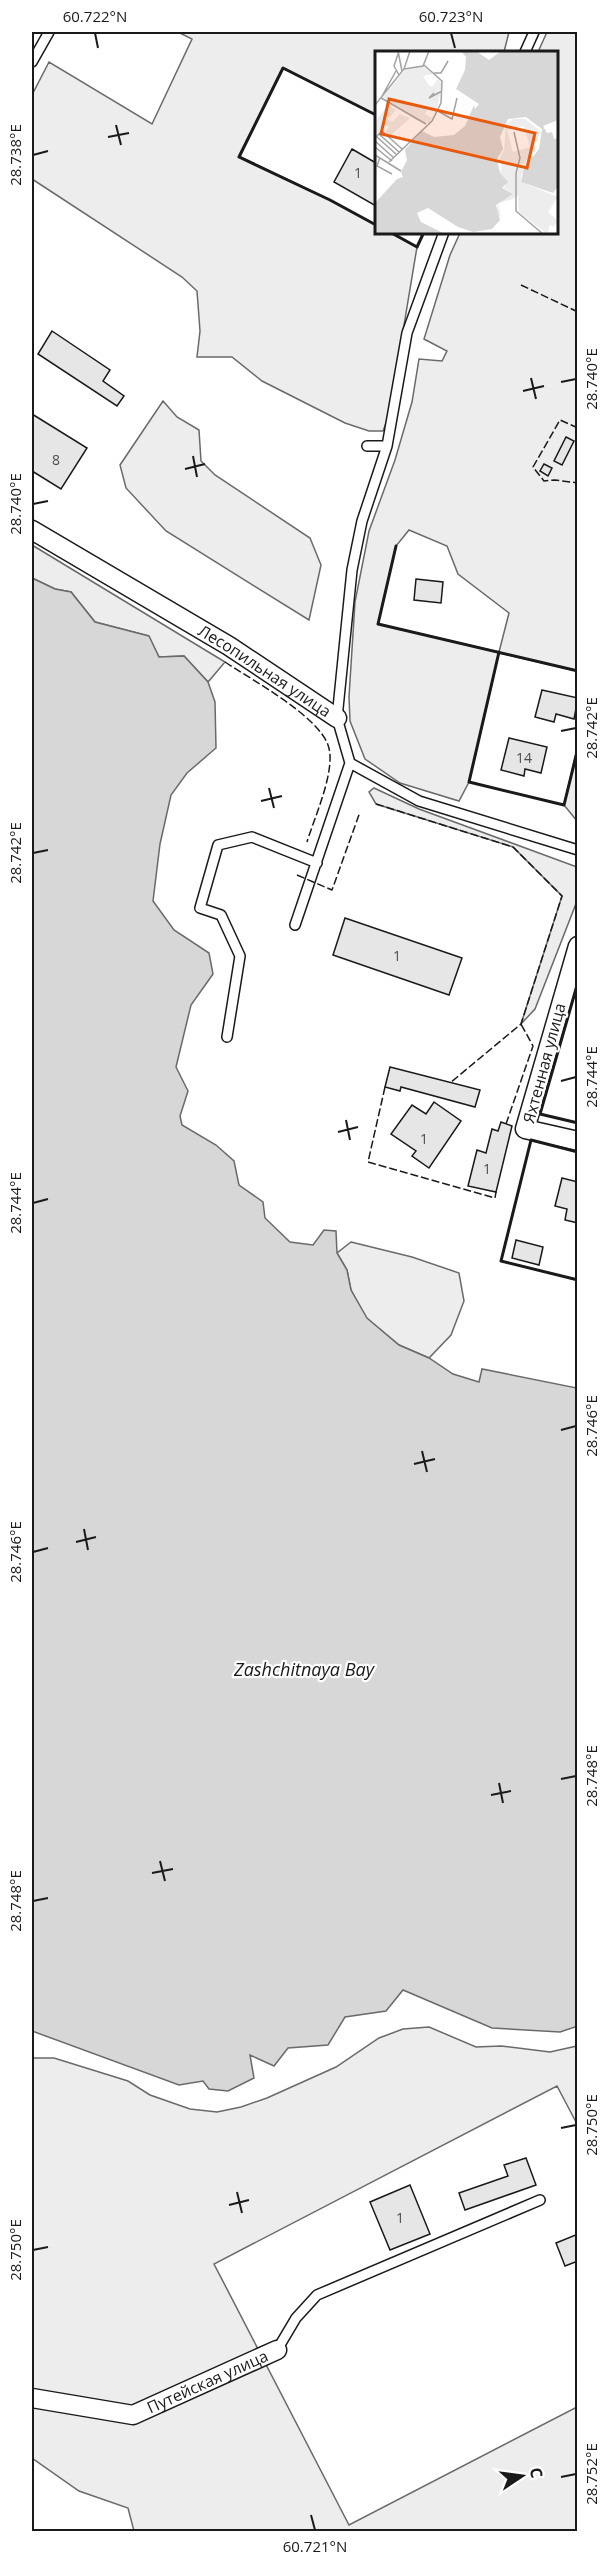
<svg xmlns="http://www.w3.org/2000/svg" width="609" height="2563" font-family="'Open Sans',sans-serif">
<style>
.built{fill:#ededed;stroke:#6a6a6a;stroke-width:1.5;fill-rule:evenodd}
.water{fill:#d7d7d7;stroke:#6a6a6a;stroke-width:1.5}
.building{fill:#e6e6e6;stroke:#1a1a1a;stroke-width:1.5}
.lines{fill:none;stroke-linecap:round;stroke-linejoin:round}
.lane-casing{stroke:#1a1a1a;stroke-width:12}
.street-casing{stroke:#1a1a1a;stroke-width:21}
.lane{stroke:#fff;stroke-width:9}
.street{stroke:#fff;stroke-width:18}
.fence{stroke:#1a1a1a;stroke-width:1.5;stroke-dasharray:8 3;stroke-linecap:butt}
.wall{stroke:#1a1a1a;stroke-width:3}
.ticks{fill:none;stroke:#1a1a1a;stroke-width:2}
.labels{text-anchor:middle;stroke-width:4.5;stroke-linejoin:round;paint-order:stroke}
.number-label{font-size:14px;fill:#4d4d4d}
.street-label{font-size:16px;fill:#1a1a1a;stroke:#fff}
.water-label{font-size:18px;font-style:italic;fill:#1a1a1a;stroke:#fff}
.inset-road{fill:none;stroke:#a3a3a3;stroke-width:1.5}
.view{fill:#e8590c;fill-opacity:0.15;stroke:#e8590c;stroke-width:3}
.inset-edge{fill:none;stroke:#1a1a1a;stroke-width:3}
.neatline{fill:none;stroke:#1a1a1a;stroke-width:2}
.ticks-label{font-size:15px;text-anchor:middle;fill:#1a1a1a}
</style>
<rect width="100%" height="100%" fill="#fff"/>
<path class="built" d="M 178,32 L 509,32 L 504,52 L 376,52 L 376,115 L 283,68 L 239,156 L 330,200 L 376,225 L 376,232 L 390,233 L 417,247 L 389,415 L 383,431 L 369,431 L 345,423 L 262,381 L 232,357 L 197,357 L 200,331 L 197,291 L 182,277 L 32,179 L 32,95 L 49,62 L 152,124 L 192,39 Z
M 547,32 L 577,32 L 577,671 L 499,653 L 469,782 L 459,801 L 400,783 L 365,759 L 350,721 L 349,697 L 355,602 L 369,531 L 395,460 L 412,402 L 419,359 L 442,361 L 447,351 L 424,339 L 450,255 L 460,233 L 556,232 L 556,52 L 538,52 ZM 409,530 L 447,546 L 458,574 L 509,613 L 499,652 L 378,624 L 396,546 Z
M 163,401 L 177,417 L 199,430 L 201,461 L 215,475 L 310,538 L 321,565 L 309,620 L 166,531 L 126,488 L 120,465 Z
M 32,545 L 225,662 L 208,682 L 184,656 L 159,657 L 148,636 L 95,622 L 71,592 L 55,589 L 32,578 Z
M 577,748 L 577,821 L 564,805 Z
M 374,788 L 419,809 L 577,867 L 577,901 L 535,1009 L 521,1024 L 562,896 L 513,847 L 376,804 L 369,792 Z
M 351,1242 L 412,1257 L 459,1273 L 464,1301 L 451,1335 L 429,1358 L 399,1345 L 366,1318 L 351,1290 L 347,1270 L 337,1253 Z
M 429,2027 L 476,2047 L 501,2046 L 550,2052 L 577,2046 L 577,2124 L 557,2086 L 214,2264 L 349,2525 L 577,2407 L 577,2531 L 134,2531 L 128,2508 L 79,2491 L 32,2458 L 32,2058 L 54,2058 L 128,2081 L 150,2095 L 190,2109 L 217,2112 L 241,2107 L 267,2098 L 336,2067 L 379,2038 L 403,2029 Z"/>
<path class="water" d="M 32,578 L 55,589 L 71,592 L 95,622 L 149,636 L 159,657 L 184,656 L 208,682 L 215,702 L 216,748 L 187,773 L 171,795 L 160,844 L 153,901 L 174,930 L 209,953 L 213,974 L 191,1005 L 176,1067 L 188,1091 L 180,1116 L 182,1125 L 216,1145 L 234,1161 L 239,1185 L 263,1202 L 265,1218 L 290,1242 L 313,1245 L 324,1230 L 336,1231 L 337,1253 L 347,1270 L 351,1290 L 367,1318 L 399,1345 L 429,1358 L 453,1374 L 479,1382 L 482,1369 L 577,1388 L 578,2026 L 560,2032 L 492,2028 L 403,1990 L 386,2011 L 345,2017 L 328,2045 L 288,2048 L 274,2066 L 250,2055 L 254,2078 L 228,2091 L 209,2089 L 203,2081 L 179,2085 L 32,2031 Z"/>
<path class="building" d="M 352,149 L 376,163 L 376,206 L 334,182 Z
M 52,331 L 110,370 L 103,381 L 124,396 L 117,406 L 38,354 Z
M 32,414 L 87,448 L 61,489 L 32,471 Z
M 566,437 L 574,441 L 562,465 L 554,461 Z
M 544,464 L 552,468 L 548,476 L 540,471 Z
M 416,579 L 443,582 L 441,603 L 414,600 Z
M 542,690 L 578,698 L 574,719 L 556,714 L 554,722 L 535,717 Z
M 509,738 L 547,747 L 541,773 L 525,769 L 524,776 L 501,770 Z
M 345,918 L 462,958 L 449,995 L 333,955 Z
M 390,1067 L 480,1090 L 475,1107 L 401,1087 L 400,1091 L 385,1087 Z
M 434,1102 L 461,1121 L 429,1168 L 412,1156 L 416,1151 L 391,1134 L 412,1105 L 426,1114 Z
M 501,1122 L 512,1126 L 496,1192 L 468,1186 L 477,1150 L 486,1153 L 492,1129 L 498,1131 Z
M 562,1178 L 578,1182 L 578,1223 L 565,1220 L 567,1209 L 555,1206 Z
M 516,1240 L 543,1247 L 539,1265 L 512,1258 Z
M 526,2158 L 536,2185 L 465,2210 L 459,2193 L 508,2176 L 504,2165 Z
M 410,2185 L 430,2234 L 390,2250 L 370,2202 Z
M 578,2234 L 578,2261 L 565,2266 L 556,2243 Z"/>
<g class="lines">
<g class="lane-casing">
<path id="lane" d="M 525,52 L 534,32
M 32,62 L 49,32
M 444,232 L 407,333 L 387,446 L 362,521 L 352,570 L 337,718 L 350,763 L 419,801 L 578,850
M 367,446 L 387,446
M 295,925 L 350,763
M 227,1037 L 240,956 L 221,915 L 200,908 L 218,845 L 252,837 L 317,863
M 277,2350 L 296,2318 L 317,2295 L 540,2200"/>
</g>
<g class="street-casing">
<g id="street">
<path id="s1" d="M 32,530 L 229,646 L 337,718"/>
<path d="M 578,946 L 525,1129 L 578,1141"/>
<path id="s2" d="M 32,2398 L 133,2415 L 277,2350"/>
</g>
</g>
<use href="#lane" class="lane"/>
<use href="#street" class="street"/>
<path class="fence" d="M 521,285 L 578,312
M 578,428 L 560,420 L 533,467 L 544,481 L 555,480 L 578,483
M 225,662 C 252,680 317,715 328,745 C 337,769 314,818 307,842
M 376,804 L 513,847 L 562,896 L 521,1024 L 450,1083
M 297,875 L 332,890 L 360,812
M 385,1087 L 368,1162 L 495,1198 L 496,1192
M 506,1124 L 533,1046 L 521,1024"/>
<path class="wall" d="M 376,115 L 283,68 L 239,157 L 330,200 L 376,225
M 390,232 L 417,247 L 424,232
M 396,546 L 378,624 L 578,671
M 499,652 L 469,782 L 564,805 L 578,748
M 578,982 L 540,1114 L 578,1123
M 578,1152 L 531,1140 L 501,1261 L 578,1280"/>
</g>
<path class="ticks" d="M 95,33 L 98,48M 451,33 L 455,48M 116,125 L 121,145M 108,137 L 129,133M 33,155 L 48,151M 531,378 L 536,399M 561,382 L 576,379M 523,391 L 544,386M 193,456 L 197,477M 185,469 L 205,464M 33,504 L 48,501M 561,731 L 576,728M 269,788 L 274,808M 261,801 L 282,796M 33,853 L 48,850M 561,1081 L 576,1077M 346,1120 L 350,1140M 338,1132 L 358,1127M 33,1203 L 48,1199M 561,1430 L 576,1426M 422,1451 L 427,1472M 414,1464 L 435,1459M 84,1529 L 88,1550M 76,1542 L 96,1537M 33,1552 L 48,1548M 561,1779 L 576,1776M 499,1783 L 503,1803M 491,1795 L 511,1791M 160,1861 L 165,1881M 152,1873 L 173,1869M 33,1901 L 48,1898M 561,2128 L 576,2125M 237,2192 L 242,2213M 229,2205 L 249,2200M 33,2250 L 48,2247M 561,2477 L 576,2474M 311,2515 L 315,2530"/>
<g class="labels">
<g class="number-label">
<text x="358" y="178">1</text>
<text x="56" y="465">8</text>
<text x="524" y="763">14</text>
<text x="397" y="961">1</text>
<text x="424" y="1144">1</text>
<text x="487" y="1174">1</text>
<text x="400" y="2223">1</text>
</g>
<g class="street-label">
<text dy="6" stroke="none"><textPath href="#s1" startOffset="272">Лесопильная улица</textPath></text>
<text transform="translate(544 1063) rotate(-75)" y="6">Яхтенная улица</text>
<text dy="6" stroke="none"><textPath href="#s2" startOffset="184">Путейская улица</textPath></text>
</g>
<g class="water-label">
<text x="304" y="1676">Zashchitnaya Bay</text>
</g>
</g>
<g transform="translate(375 51)">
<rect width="183" height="183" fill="#fff"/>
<path d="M 49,15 L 58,23 L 48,25 L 53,33 L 57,36 L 63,28 L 66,31 L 66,39 L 61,40 L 66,40 L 61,61 L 52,58 L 50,63 L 57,67 L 54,72 L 41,69 L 7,47 L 30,19 ZM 13,54 L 21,59 L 13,68 L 17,71 L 25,63 L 35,67 L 15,85 L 10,81 L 14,76 L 11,73 L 0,87 L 0,71 ZM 138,68 L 150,68 L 166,81 L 160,92 L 160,100 L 145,116 L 150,121 L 146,124 L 146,131 L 183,146 L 173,161 L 183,170 L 179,176 L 175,174 L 172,183 L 144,161 L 143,144 L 138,148 L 123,152 L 126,167 L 122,162 L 123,152 L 138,143 L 129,137 L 132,131 L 125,122 L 127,115 L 124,109 L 129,99 L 131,73 ZM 149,75 L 155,96 L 138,101 L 132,79 Z" fill="#ededed" fill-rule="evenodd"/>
<path d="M 86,0 L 101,0 L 114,9 L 126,0 L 183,0 L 183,69 L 168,75 L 172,82 L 177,81 L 179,88 L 183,87 L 183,135 L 178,142 L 146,131 L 149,117 L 164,98 L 167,78 L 151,66 L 133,68 L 125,86 L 128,98 L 122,108 L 125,122 L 133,131 L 127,137 L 138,143 L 121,154 L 125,169 L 117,178 L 98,181 L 83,176 L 53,157 L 42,162 L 46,171 L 70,183 L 0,183 L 0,152 L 22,128 L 28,126 L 26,121 L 32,109 L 30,99 L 47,80 L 59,86 L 79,84 L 90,75 L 99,54 L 100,58 L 104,53 L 81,38 L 90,19 L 91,6 Z" fill="#d7d7d7"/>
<path class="inset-road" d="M 23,0 L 27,20M 23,3 L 19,15 L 24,24M 29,18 L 48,15 L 54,0M 21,20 L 6,47 L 51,73M 59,22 L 66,22 L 73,10M 59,42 L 54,47 L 67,40M 0,54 L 29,18 L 35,0M 63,60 L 77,68 L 82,47M 139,81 L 145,107 L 141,122 L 141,160 L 168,183M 4,83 L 24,101M 2,86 L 22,104M 0,87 L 7,80 L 27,98M 0,90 L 19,107M 0,96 L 17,110M 0,104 L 26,120M 5,106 L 2,115 L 17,123M 14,111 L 57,70 L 66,52 L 67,30 L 49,14"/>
<path class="view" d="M 14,48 L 160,82 L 152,117 L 6,83 Z"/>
<rect width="183" height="183" class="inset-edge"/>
</g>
<rect width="609" height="2563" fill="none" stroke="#ffffff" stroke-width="66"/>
<g transform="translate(522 2476) rotate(77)" stroke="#ffffff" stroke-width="4.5" paint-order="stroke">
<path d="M0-4.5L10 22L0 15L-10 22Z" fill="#1a1a1a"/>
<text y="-9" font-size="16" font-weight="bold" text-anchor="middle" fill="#1a1a1a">С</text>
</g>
<rect x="33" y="33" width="543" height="2497" class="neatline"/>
<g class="ticks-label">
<text x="95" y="22">60.722°N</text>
<text x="451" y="22">60.723°N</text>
<text transform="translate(16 155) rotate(-90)" y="5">28.738°E</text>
<text transform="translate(592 379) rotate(-90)" y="5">28.740°E</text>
<text transform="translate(16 504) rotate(-90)" y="5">28.740°E</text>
<text transform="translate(592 728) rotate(-90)" y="5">28.742°E</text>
<text transform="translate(16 853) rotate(-90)" y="5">28.742°E</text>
<text transform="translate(592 1077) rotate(-90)" y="5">28.744°E</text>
<text transform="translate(16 1203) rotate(-90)" y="5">28.744°E</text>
<text transform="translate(592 1426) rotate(-90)" y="5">28.746°E</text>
<text transform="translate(16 1552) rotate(-90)" y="5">28.746°E</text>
<text transform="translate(592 1776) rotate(-90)" y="5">28.748°E</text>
<text transform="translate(16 1901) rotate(-90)" y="5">28.748°E</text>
<text transform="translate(592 2125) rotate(-90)" y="5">28.750°E</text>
<text transform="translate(16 2250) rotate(-90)" y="5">28.750°E</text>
<text transform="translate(592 2474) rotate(-90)" y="5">28.752°E</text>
<text x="315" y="2552">60.721°N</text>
</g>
</svg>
